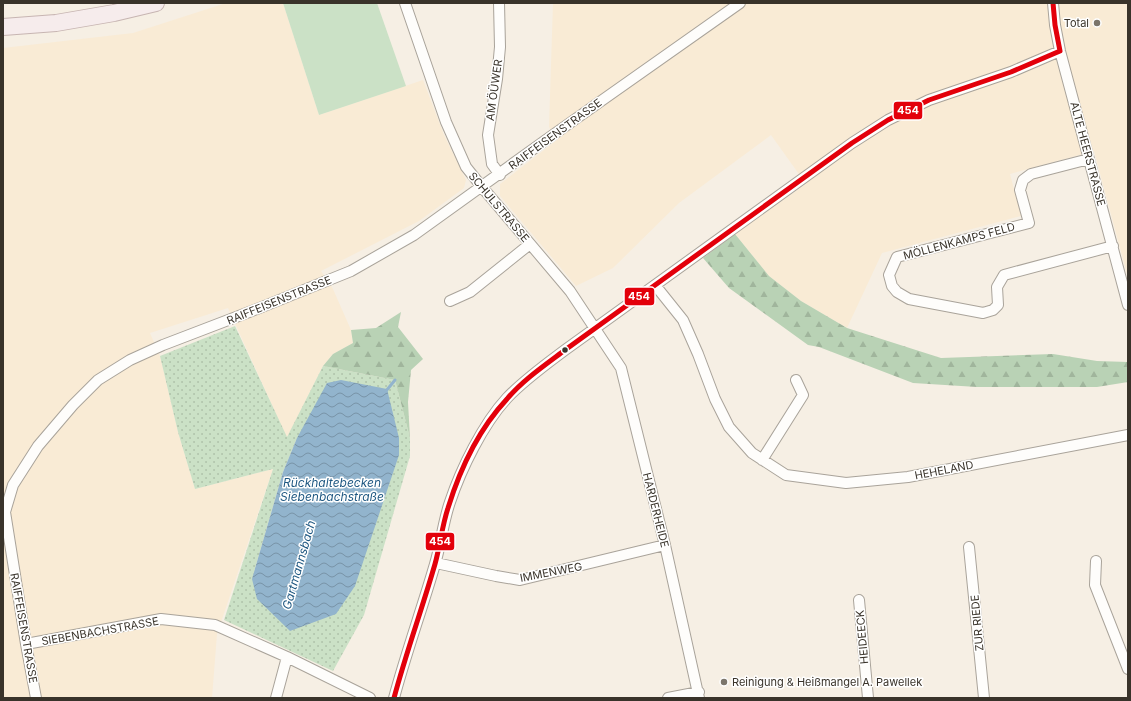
<svg xmlns="http://www.w3.org/2000/svg" width="1131" height="701" font-family="Inter,sans-serif">
<style>
.built{fill:#f9ebd5}
.grass{fill:url(#grass-dots);fill-rule:evenodd}
.forest{fill:url(#forest-firs)}
.pitch{fill:#cbe1c6}
.water{fill:url(#water-waves)}
.lines{fill:none;stroke-linecap:round;stroke-linejoin:round}
.stream{stroke:#92b4cd;stroke-width:3}
.street-casing{stroke:#a9a39a;stroke-width:12}
.primary-casing{stroke:#c7b5b2;stroke-width:18}
.street{stroke:#fefdfb;stroke-width:10}
.primary{stroke:#f6ecec;stroke-width:16}
.bus-1-casing{stroke:#fff;stroke-width:8}
.bus-1{stroke:#e3000b;stroke-width:5}
.poi-dot{fill:#7b756b;stroke:#fff;stroke-width:1.5}
.bus-dot{fill:#39332a;stroke:#fff;stroke-width:1.5}
.labels{text-anchor:middle;stroke-width:3;stroke-linejoin:round;paint-order:stroke}
.poi-label{font-size:11px;fill:#39332a;stroke:#fff;text-anchor:end}
.street-label{font-size:11px;fill:#39332a;stroke:#fff}
.water-label{font-size:12px;font-style:italic;fill:#1f5882;stroke:#fff}
.line-badge{stroke:#fff;stroke-width:1.5}
.badge-label{font-size:11px;text-anchor:middle;font-weight:bold;fill:#fff}
</style>
<defs>
<pattern id="grass-dots" width="8" height="8" patternUnits="userSpaceOnUse"><rect width="8" height="8" fill="#cbe1c6"/><path d="M2 2h.1M6 6h.1" fill="none" stroke="#afc2aa" stroke-width="1.8" stroke-linecap="round"/></pattern>
<pattern id="forest-firs" width="22" height="20" patternUnits="userSpaceOnUse"><rect width="22" height="20" fill="#b9d2b5"/><path d="M5 1l3.5 6h-7zM16 11l3.5 6h-7z" fill="#a0b59c"/></pattern>
<pattern id="water-waves" width="16" height="10" patternUnits="userSpaceOnUse"><rect width="16" height="10" fill="#92b4cd"/><path d="M0 5q4-4 8 0t8 0" fill="none" stroke="#7893a7"/></pattern>
</defs>
<rect width="100%" height="100%" fill="#f6efe4"/>
<path class="built" d="M 226,3 L 283,3 L 319,115 L 423,80 L 444,135 L 466,180 L 464,188 L 419,221 L 321,271 L 333,289 L 351,330 L 353,343 L 333,354 L 323,366 L 287,438 L 228,308 L 150,333 L 160,356 L 178,432 L 195,489 L 273,469 L 217,634 L 212,698 L 3,698 L 3,48 L 133,33 Z
M 553,3 L 1128,3 L 1128,278 L 1094,151 L 1010,174 L 1021,216 L 882,253 L 847,328 L 801,301 L 769,276 L 735,234 L 806,184 L 771,135 L 679,203 L 613,268 L 576,286 L 500,196 L 500,184 L 557,140 L 549,127 Z"/>
<path class="grass" d="M 235,326 L 287,437 L 323,366 L 395,380 L 410,438 L 410,456 L 364,615 L 333,671 L 224,620 L 273,469 L 195,489 L 178,432 L 160,356 ZM 297,438 L 252,579 L 283,472 Z"/>
<path class="forest" d="M 735,234 L 769,276 L 801,301 L 847,328 L 941,358 L 1053,354 L 1097,361 L 1128,362 L 1128,382 L 1097,387 L 977,387 L 913,383 L 819,347 L 808,345 L 729,288 L 703,258 Z
M 401,312 L 398,327 L 423,359 L 411,370 L 408,402 L 410,438 L 395,380 L 323,366 L 333,354 L 353,343 L 351,330 L 376,328 Z"/>
<path class="pitch" d="M 283,3 L 377,3 L 406,86 L 319,115 Z"/>
<path class="water" d="M 341,380 L 387,389 L 399,438 L 399,455 L 355,586 L 336,614 L 290,631 L 257,599 L 252,579 L 283,472 L 297,438 L 327,383 Z"/>
<g class="lines">
<path class="stream" d="M 386,391 L 395,380"/>
<g class="street-casing">
<path id="street" d="M 405,3 L 446,122 L 466,167 L 482,187 L 570,291 L 621,368 L 665,545 L 699,698
M 499,3 L 500,47 L 497,79 L 488,135 L 492,164 L 500,175
M 1053,3 L 1055,25 L 1060,51 L 1128,305
M 1089,159 L 1031,174 L 1023,180 L 1020,190 L 1029,223 L 897,257 L 889,275 L 892,286 L 897,292 L 909,299 L 983,313 L 993,310 L 998,305 L 997,287 L 1004,275 L 1113,246
M 655,285 L 683,320 L 698,354 L 715,399 L 729,427 L 752,453 L 786,475 L 846,483 L 908,477 L 1128,435
M 450,301 L 470,292 L 530,244
M 762,460 L 803,395 L 796,380
M 969,547 L 984,698
M 1096,561 L 1095,585 L 1128,669
M 436,563 L 496,576 L 520,580 L 665,545
M 859,600 L 868,698
M 26,644 L 161,619 L 215,625 L 287,657 L 370,698
M 36,698 L 26,644 L 5,512 L 13,485 L 38,446 L 73,405 L 98,380 L 130,360 L 163,345 L 262,307 L 351,271 L 414,235 L 550,137 L 740,3
M 276,698 L 287,657
M 394,698 C 406,653 422,609 435,564 C 441,544 443,522 450,502 C 461,469 483,424 507,398 C 524,380 545,365 565,350 L 852,143 L 888,120 L 929,100 L 1011,72 L 1060,51
M 668,698 L 699,692"/>
</g>
<g class="primary-casing">
<path id="primary" d="M 3,27 L 56,23 L 114,13 L 156,3"/>
</g>
<use href="#street" class="street"/>
<use href="#primary" class="primary"/>
<g class="bus-1-casing">
<path id="bus-1" d="M 1053,3 L 1055,25 L 1060,51
M 394,698 C 406,653 422,609 435,564 C 440,546 442,526 448,508 C 460,469 479,429 507,399 C 523,380 545,365 565,350 L 852,143 L 888,120 L 929,100 L 1011,72 L 1060,51"/>
</g>
<use href="#bus-1" class="bus-1"/>
</g>
<g class="poi-dot">
<circle cx="1097" cy="23" r="4"/>
<circle cx="724" cy="682" r="4"/>
</g>
<circle class="bus-dot" cx="565" cy="350" r="3.5"/>
<g class="labels">
<g class="poi-label">
<text x="1089" y="27">Total</text>
<text x="732" y="686" text-anchor="start">Reinigung &amp; Heißmangel A. Pawellek</text>
</g>
<g class="street-label">
<text transform="translate(494 90) rotate(-82)" y="4">AM ÖÜWER</text>
<text transform="translate(555 134) rotate(-36)" y="4">RAIFFEISENSTRASSE</text>
<text transform="translate(1088 154) rotate(75)" y="4">ALTE HEERSTRASSE</text>
<text transform="translate(499 207) rotate(50)" y="4">SCHULSTRASSE</text>
<text transform="translate(959 241) rotate(-15)" y="4">MÖLLENKAMPS FELD</text>
<text transform="translate(279 300) rotate(-22)" y="4">RAIFFEISENSTRASSE</text>
<text transform="translate(944 470) rotate(-11)" y="4">HEHELAND</text>
<text transform="translate(656 510) rotate(76)" y="4">HARDERHEIDE</text>
<text transform="translate(551 572) rotate(-11)" y="4">IMMENWEG</text>
<text transform="translate(977 623) rotate(-95)" y="4">ZUR RIEDE</text>
<text transform="translate(24 628) rotate(80)" y="4">RAIFFEISENSTRASSE</text>
<text transform="translate(100 631) rotate(-10)" y="4">SIEBENBACHSTRASSE</text>
<text transform="translate(862 637) rotate(-95)" y="4">HEIDEECK</text>
</g>
<g class="water-label">
<text x="332" y="487">Rückhaltebecken<tspan x="332" dy="14">Siebenbachstraße</tspan></text>
<text transform="translate(299 565) rotate(-74)" y="4">Gartmannsbach</text>
</g>
</g>
<g class="line-badge">
<rect x="893" y="101" width="30" height="19" rx="4" fill="#e3000b"/>
<rect x="624" y="287" width="31" height="19" rx="4" fill="#e3000b"/>
<rect x="425" y="532" width="30" height="19" rx="4" fill="#e3000b"/>
</g>
<g class="badge-label">
<text x="908" y="114">454</text>
<text x="639" y="300">454</text>
<text x="440" y="545">454</text>
</g>
<rect width="1131" height="701" fill="none" stroke="#39332a" stroke-width="8"/>
</svg>
